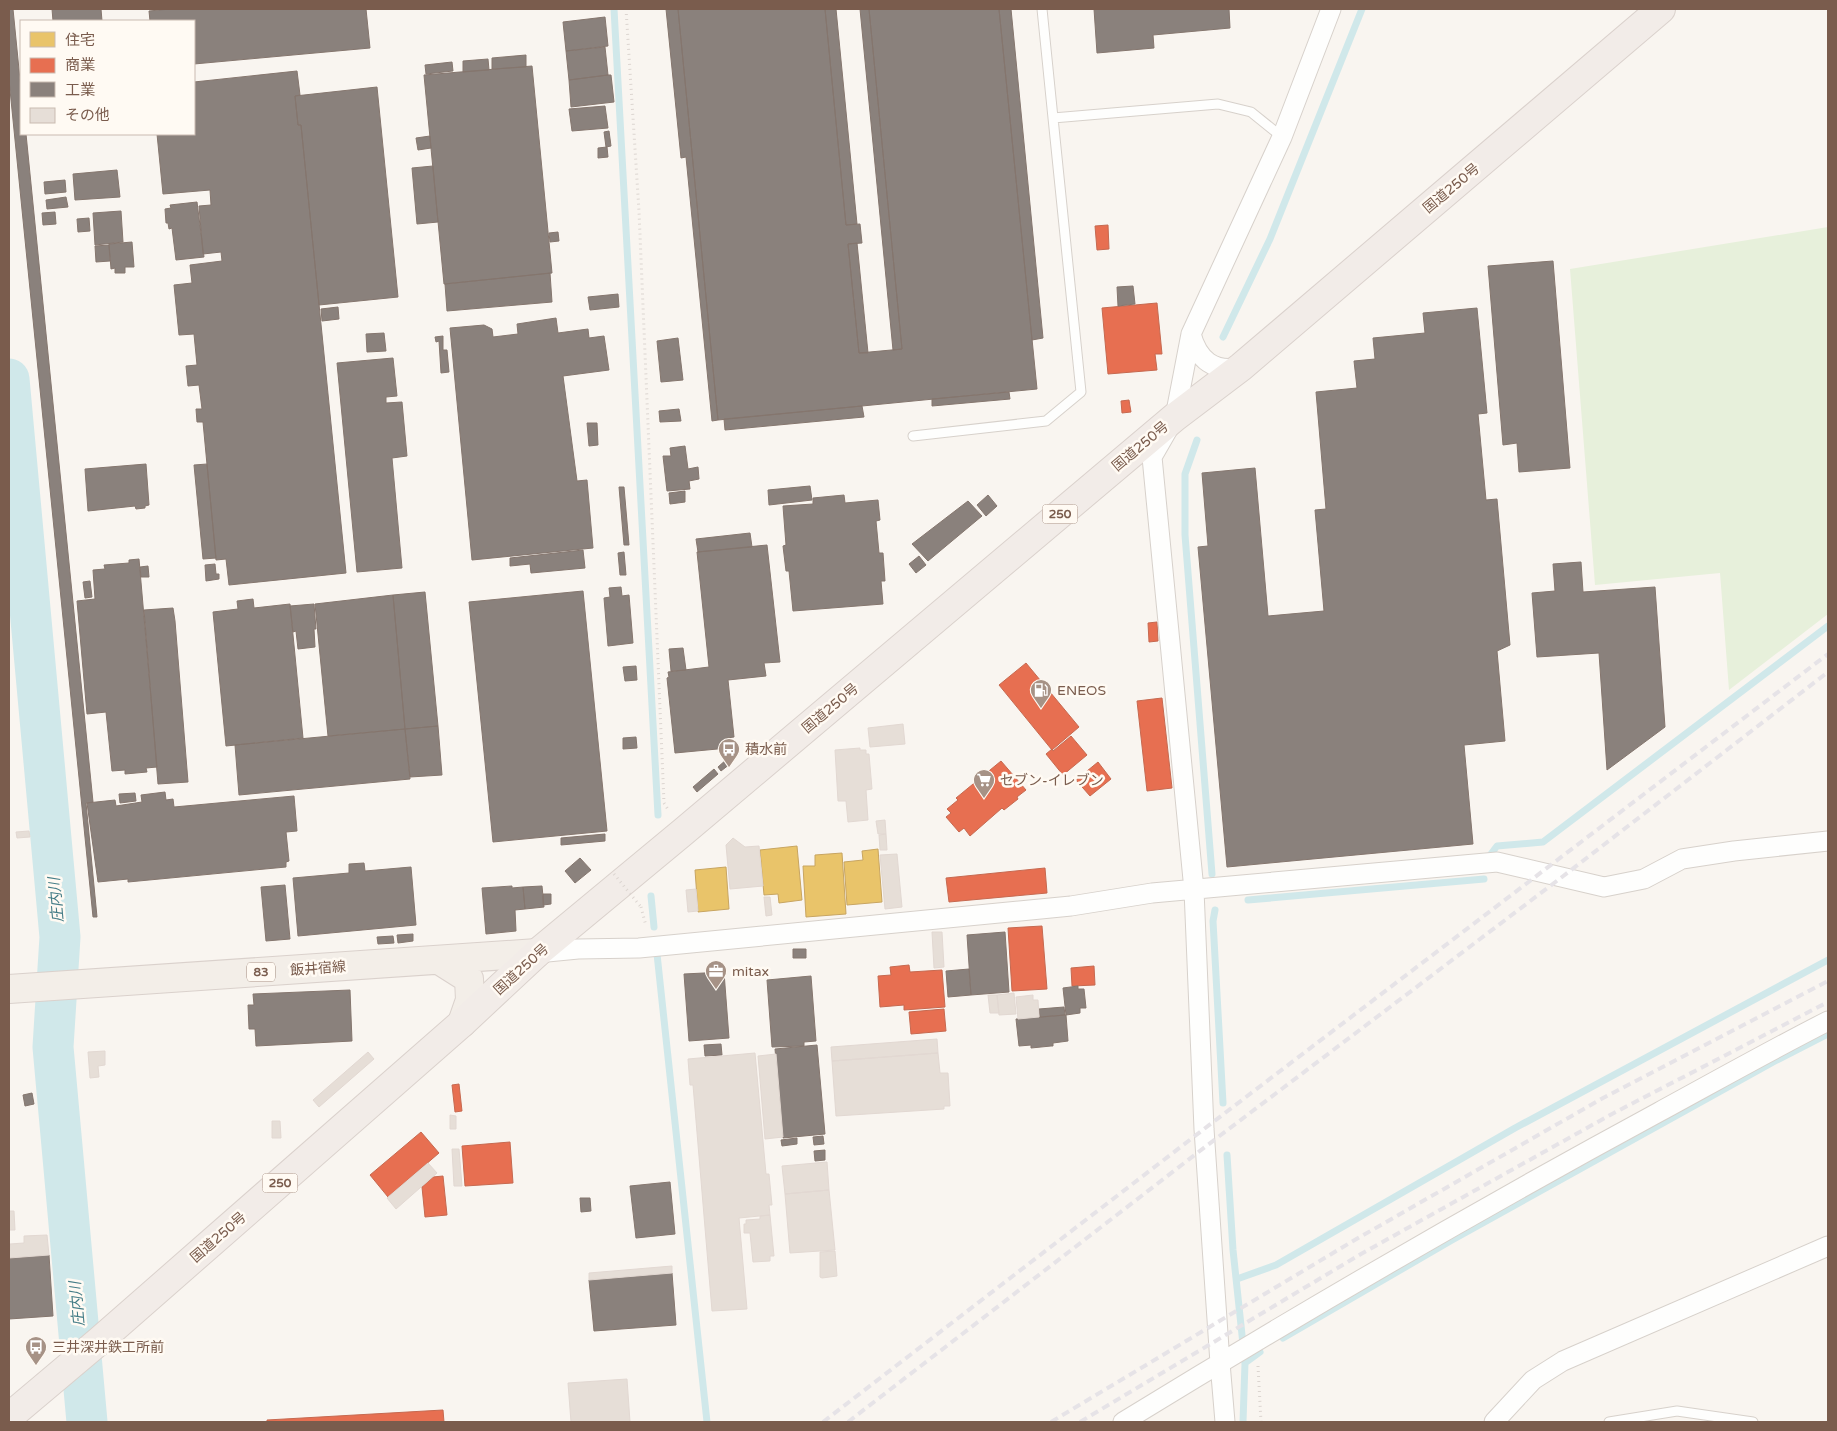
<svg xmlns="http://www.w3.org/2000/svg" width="1837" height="1431" font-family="'Varela Round','Noto Sans JP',sans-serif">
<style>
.green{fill:#e7f0db}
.homes{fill:#e9c46a;stroke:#c8a561}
.shops{fill:#e76f51;stroke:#c66950}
.industry{fill:#8a817c;stroke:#85766e}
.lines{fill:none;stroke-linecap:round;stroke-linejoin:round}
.stream{stroke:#d0e8ea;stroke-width:7}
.river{stroke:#d0e8ea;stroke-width:41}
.building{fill:#e6ded7;stroke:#e2d8d2}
.service-casing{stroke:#d7d1cb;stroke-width:11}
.minor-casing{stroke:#d7d1cb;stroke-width:21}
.primary-casing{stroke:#dad1cc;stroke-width:30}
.trunk-casing{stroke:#dad1cc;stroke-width:30}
.path{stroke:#dcd5d0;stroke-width:3;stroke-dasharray:1 4;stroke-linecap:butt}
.service{stroke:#fefefd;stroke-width:9}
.minor{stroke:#fefefd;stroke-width:19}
.primary{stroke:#f3eee8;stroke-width:28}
.trunk{stroke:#f2ece8;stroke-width:28}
.rail{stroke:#e6e3e7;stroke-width:4;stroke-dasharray:8 5;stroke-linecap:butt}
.path-bridge{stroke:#dcd5d0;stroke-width:3;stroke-dasharray:1 4;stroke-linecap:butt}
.labels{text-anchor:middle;stroke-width:5;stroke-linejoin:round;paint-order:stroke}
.shield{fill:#fffaf3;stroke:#a28b7f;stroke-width:1}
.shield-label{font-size:12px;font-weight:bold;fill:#7a5c4d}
.street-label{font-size:14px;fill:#7a5c4d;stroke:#fffaf3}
.poi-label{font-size:14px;fill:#7a5c4d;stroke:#fffaf3;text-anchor:start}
.water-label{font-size:15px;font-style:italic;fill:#437c86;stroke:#fffaf3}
</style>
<rect width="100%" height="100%" fill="#f9f5f0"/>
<path class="green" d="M 1828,227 L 1828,614 L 1729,690 L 1720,573 L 1595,585 L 1570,269 Z"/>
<path class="homes" d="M 797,846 L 802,900 L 779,903 L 778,894 L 764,895 L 760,850 Z
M 878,849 L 882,902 L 847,905 L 844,862 L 863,860 L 862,851 Z
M 842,853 L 846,914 L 806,917 L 803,866 L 815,866 L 815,855 Z
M 726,867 L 729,909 L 698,912 L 695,870 Z"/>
<path class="shops" d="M 1108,225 L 1109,249 L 1097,250 L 1095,226 Z
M 1157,303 L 1162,354 L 1155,354 L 1157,370 L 1108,374 L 1102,308 Z
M 1129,400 L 1131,412 L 1122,413 L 1121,401 Z
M 1157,622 L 1158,641 L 1149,642 L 1148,623 Z
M 1026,663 L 1079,727 L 1052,750 L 999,685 Z
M 1162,698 L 1172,788 L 1147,791 L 1137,701 Z
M 1071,736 L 1087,755 L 1063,775 L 1046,754 L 1052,749 L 1053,751 Z
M 1001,761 L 1026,790 L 1017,797 L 1018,799 L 1004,810 L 1002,808 L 970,836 L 964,828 L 959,832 L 946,817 L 951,813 L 947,809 L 958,800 L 956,798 Z
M 1098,762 L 1111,779 L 1090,796 L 1076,780 Z
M 1045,868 L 1047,893 L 949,902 L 946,878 Z
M 1042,926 L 1047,989 L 1012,991 L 1008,928 Z
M 909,965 L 910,972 L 942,970 L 945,1007 L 904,1010 L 904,1005 L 880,1007 L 878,976 L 891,975 L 890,967 Z
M 1094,966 L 1095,985 L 1072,986 L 1071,968 Z
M 944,1009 L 946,1031 L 911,1034 L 909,1012 Z
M 459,1084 L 462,1111 L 455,1112 L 452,1085 Z
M 421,1132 L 439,1153 L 388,1197 L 370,1175 Z
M 510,1142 L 513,1183 L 465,1186 L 462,1146 Z
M 443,1176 L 447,1215 L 425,1217 L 422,1187 L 433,1177 Z
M 443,1410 L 444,1422 L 267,1422 L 267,1420 Z"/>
<path class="industry" d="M 9,9 L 13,9 L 21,90 L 21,134 L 26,134 L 93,802 L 86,803 L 97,917 L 93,917 L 9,80 Z
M 52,9 L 101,9 L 102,21 L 53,21 Z
M 170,9 L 366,9 L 370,48 L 194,64 L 194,21 L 150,21 L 149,11 Z
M 666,9 L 678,9 L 718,420 L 712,421 L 686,157 L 681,158 Z
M 678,9 L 825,9 L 846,225 L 860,224 L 862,243 L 848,244 L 859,353 L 902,349 L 869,9 L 999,9 L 1037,389 L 718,420 Z
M 825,9 L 836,9 L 857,224 L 846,225 Z
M 860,9 L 869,9 L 902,349 L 893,350 Z
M 999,9 L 1011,9 L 1043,338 L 1032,340 Z
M 1094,9 L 1229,9 L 1230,28 L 1153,35 L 1154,48 L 1097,53 Z
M 605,17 L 608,46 L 566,51 L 563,22 Z
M 605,47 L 608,75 L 569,80 L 566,51 Z
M 526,55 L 526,67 L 492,69 L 492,58 Z
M 488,59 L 489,70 L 463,72 L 463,61 Z
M 452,62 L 453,71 L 426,74 L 425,65 Z
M 532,66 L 552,273 L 444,284 L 424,75 Z
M 297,71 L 300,95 L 295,96 L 298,125 L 301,125 L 346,573 L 229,585 L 226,559 L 216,560 L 203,422 L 197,422 L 196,409 L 202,409 L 199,385 L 188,386 L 186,366 L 197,365 L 194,334 L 179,335 L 174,285 L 192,283 L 190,265 L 222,261 L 221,252 L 203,254 L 199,206 L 211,205 L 210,190 L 163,194 L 157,134 L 194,134 L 194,82 Z
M 608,75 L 611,75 L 614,102 L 571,107 L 569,80 Z
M 377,87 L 398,297 L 319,305 L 301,125 L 298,125 L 295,96 Z
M 605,106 L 608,128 L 572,131 L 569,109 Z
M 609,131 L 611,146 L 606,147 L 604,132 Z
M 430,136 L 431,148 L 418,150 L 416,138 Z
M 607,147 L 608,157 L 598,158 L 598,148 Z
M 433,166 L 438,222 L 417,224 L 412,168 Z
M 117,170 L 120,197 L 75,200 L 73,174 Z
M 65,180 L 66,192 L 45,194 L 44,182 Z
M 66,197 L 68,207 L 47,209 L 46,200 Z
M 197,202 L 204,257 L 176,260 L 172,228 L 169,229 L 168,223 L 166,223 L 165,209 L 171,208 L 170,205 Z
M 121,211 L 123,242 L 95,245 L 93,213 Z
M 55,212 L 56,224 L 43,225 L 42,213 Z
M 89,218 L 90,231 L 78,232 L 77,219 Z
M 558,232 L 559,241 L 550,242 L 549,233 Z
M 132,242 L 134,267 L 125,267 L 125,273 L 115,273 L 115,268 L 111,269 L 109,244 Z
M 857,243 L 868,353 L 859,353 L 848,244 Z
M 109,245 L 110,261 L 96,262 L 95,246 Z
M 1553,261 L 1570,468 L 1519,472 L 1517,443 L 1503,445 L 1488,266 Z
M 550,273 L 552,302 L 447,311 L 445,284 Z
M 1133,286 L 1135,304 L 1118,306 L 1117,287 Z
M 618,294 L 619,307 L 590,310 L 588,297 Z
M 338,307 L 339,319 L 322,321 L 321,309 Z
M 1477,308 L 1487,413 L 1478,414 L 1486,500 L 1497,499 L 1510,645 L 1497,651 L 1505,741 L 1464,745 L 1473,844 L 1227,867 L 1198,547 L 1208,546 L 1202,473 L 1255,468 L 1268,616 L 1324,611 L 1315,510 L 1326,509 L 1316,392 L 1357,388 L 1354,361 L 1375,359 L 1373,338 L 1425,333 L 1423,313 Z
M 556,318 L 558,333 L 588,329 L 589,338 L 604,336 L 609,370 L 563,376 L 577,481 L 587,480 L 593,548 L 472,560 L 450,328 L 484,325 L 492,329 L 493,337 L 518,334 L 517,324 Z
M 384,333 L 386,351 L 367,352 L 366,334 Z
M 443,336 L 443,350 L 447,350 L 449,372 L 441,373 L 439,341 L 436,342 L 435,337 Z
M 678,338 L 683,380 L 661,382 L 657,341 Z
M 393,358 L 397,396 L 386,397 L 386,403 L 402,402 L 407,456 L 392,458 L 402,568 L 357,572 L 337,363 Z
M 1009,392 L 1010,399 L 932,406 L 932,399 Z
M 862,406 L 864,417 L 725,430 L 724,419 Z
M 679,409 L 681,421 L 660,422 L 659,411 Z
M 587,423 L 597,423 L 598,445 L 589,446 Z
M 685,446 L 688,469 L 698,467 L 699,479 L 689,481 L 690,489 L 667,491 L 663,456 L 671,456 L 670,448 Z
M 146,464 L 149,505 L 145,506 L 145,508 L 136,509 L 135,506 L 88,511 L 85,469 Z
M 207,464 L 216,558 L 203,559 L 194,465 Z
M 810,486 L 812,500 L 769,505 L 768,490 Z
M 619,487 L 624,487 L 629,545 L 624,545 Z
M 685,491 L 685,502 L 670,504 L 669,493 Z
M 844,495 L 845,503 L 878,500 L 880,520 L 876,521 L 879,553 L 883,553 L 885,581 L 881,581 L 883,604 L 793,611 L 789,571 L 786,571 L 783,546 L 786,545 L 783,506 L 813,504 L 813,498 Z
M 988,495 L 997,506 L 986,516 L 977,505 Z
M 968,501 L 982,516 L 928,561 L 912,544 Z
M 750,533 L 752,547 L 698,552 L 696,539 Z
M 767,545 L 780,662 L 764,663 L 766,676 L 728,680 L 734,737 L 727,738 L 728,748 L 675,753 L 667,678 L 669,677 L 668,672 L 709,667 L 697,552 Z
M 583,550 L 585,568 L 531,573 L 530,564 L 510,566 L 510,558 Z
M 624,552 L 626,575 L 620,575 L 618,553 Z
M 919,556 L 926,565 L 916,573 L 909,564 Z
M 139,559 L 157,767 L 146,768 L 147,772 L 125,774 L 125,770 L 112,771 L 106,712 L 87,714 L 77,601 L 95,599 L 93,570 L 105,569 L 104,565 L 129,563 L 129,560 Z
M 1581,562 L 1583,592 L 1655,587 L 1665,727 L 1607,770 L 1599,653 L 1537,657 L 1532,593 L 1555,591 L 1553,564 Z
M 215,564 L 216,574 L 219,574 L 219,579 L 206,581 L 205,565 Z
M 148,566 L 149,577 L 141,577 L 140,567 Z
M 90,581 L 92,597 L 85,598 L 83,582 Z
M 621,587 L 622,596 L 629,595 L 633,643 L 608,646 L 604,598 L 610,597 L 609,588 Z
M 583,591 L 607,831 L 493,842 L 469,602 Z
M 425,592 L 438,726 L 405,729 L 393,595 Z
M 393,595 L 405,729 L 328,736 L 315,604 Z
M 253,599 L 254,608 L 290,604 L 303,738 L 226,746 L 213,612 L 238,609 L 237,601 Z
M 314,604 L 316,629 L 314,629 L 315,647 L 298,649 L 296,631 L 293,632 L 290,606 Z
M 173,608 L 175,621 L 188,782 L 158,784 L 144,610 Z
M 683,648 L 686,670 L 671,671 L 669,649 Z
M 636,666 L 637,680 L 625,681 L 623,667 Z
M 438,726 L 442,775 L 410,777 L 405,729 Z
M 405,729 L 410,779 L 239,795 L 235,745 Z
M 636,737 L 637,748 L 623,749 L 623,738 Z
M 727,759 L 730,764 L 721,771 L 718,767 Z
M 714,769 L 718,774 L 697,792 L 693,787 Z
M 165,792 L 166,800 L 173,799 L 174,807 L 294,796 L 297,831 L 286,832 L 289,861 L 286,862 L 286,867 L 128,882 L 128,879 L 98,882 L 87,803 L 115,800 L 116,806 L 142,802 L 141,795 Z
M 135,793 L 136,801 L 120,803 L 119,794 Z
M 605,834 L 605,841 L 561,845 L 561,838 Z
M 580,858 L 591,870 L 575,883 L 565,871 Z
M 364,863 L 365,871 L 411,867 L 416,925 L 298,936 L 293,878 L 349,873 L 349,864 Z
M 285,885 L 290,939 L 266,941 L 261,887 Z
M 512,886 L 512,888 L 523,887 L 525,909 L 515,910 L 516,931 L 486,934 L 482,888 Z
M 542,886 L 544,907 L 525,909 L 523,887 Z
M 543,894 L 551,894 L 551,904 L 543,905 Z
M 1005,932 L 1009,992 L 971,995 L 967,935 Z
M 413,934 L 413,941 L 398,943 L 397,935 Z
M 393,936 L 394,943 L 378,944 L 377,937 Z
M 793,949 L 806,949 L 806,958 L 793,958 Z
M 969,969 L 971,995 L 948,997 L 946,971 Z
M 724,972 L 729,1038 L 689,1041 L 684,974 Z
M 811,976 L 816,1041 L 804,1042 L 804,1046 L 772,1047 L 767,980 Z
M 1078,986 L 1078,989 L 1084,989 L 1086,1008 L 1080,1008 L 1080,1013 L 1066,1015 L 1063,988 Z
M 350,990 L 352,1041 L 256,1046 L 255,1029 L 249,1029 L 248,1005 L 254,1005 L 253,994 Z
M 1064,1007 L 1065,1015 L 1040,1017 L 1039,1009 Z
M 1066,1015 L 1068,1041 L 1053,1043 L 1053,1046 L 1051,1046 L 1031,1048 L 1031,1045 L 1019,1046 L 1016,1019 Z
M 721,1044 L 722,1055 L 705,1056 L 704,1045 Z
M 817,1045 L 825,1134 L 783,1138 L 775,1049 Z
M 32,1093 L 34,1104 L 25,1106 L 23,1095 Z
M 823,1136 L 824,1144 L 814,1145 L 813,1137 Z
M 797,1138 L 797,1144 L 782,1146 L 781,1140 Z
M 825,1150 L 825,1160 L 815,1161 L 814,1151 Z
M 670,1182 L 675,1234 L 636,1238 L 630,1186 Z
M 580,1198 L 590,1198 L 591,1211 L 581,1212 Z
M 49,1255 L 53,1316 L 9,1319 L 9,1258 Z
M 672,1273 L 676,1325 L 594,1331 L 589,1280 Z"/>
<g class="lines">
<path class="stream" d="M 614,9 L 658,815
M 1223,337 L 1270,239 L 1362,9
M 1197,440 L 1185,474 L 1185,535 L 1212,874
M 1491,854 L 1497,846 L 1543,842 L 1828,626
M 651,896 L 654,927
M 1248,900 L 1484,879
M 1215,910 L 1213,921 L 1223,1103
M 657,954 L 707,1422
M 1227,1155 L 1233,1250 L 1245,1363 L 1243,1422
M 1237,1279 L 1276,1265 L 1515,1128 L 1828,960
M 1283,1338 L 1452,1240 L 1775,1061 L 1828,1034
M 1245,1363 L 1260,1352"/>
<path class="river" d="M 9,379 L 60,937 L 53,1047 L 87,1422"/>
</g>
<path class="building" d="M 903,724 L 905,744 L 870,747 L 868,728 Z
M 860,748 L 860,750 L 866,750 L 866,754 L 869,754 L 872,789 L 866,790 L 868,820 L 848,822 L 846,801 L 838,801 L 835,750 Z
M 885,820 L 886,834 L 878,834 L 876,821 Z
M 29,831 L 30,837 L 17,838 L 16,832 Z
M 886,834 L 887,850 L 880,850 L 879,835 Z
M 733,838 L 745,847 L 759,846 L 763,886 L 730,889 L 726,845 Z
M 897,854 L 902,907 L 885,909 L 880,855 Z
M 696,889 L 698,911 L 688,912 L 686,890 Z
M 764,897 L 770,897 L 772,915 L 766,916 Z
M 932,932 L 942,932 L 944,967 L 934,968 Z
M 1014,993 L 1016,1014 L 999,1015 L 997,995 Z
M 988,995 L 997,995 L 999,1013 L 990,1013 Z
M 1033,995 L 1033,1000 L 1038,1000 L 1039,1017 L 1018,1019 L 1016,997 Z
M 937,1039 L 938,1053 L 832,1061 L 831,1047 Z
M 105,1051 L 105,1065 L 98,1066 L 99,1077 L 90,1078 L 88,1052 Z
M 368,1052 L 374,1059 L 319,1107 L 313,1100 Z
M 755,1053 L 766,1174 L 769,1174 L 772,1205 L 769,1205 L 770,1215 L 739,1218 L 747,1309 L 712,1311 L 693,1085 L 690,1085 L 688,1059 Z
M 938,1053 L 940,1073 L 948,1073 L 950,1106 L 944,1106 L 944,1109 L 836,1116 L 832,1061 Z
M 776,1054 L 783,1137 L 765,1139 L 758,1056 Z
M 450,1115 L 456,1116 L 456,1129 L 450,1129 Z
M 272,1121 L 280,1121 L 281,1138 L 272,1138 Z
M 452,1149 L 459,1149 L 462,1186 L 454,1186 Z
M 827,1162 L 829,1190 L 785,1194 L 782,1166 Z
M 428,1163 L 437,1173 L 396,1209 L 387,1198 Z
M 829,1190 L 835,1250 L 790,1253 L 785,1194 Z
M 9,1211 L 14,1211 L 15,1230 L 9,1230 Z
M 770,1215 L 774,1256 L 770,1256 L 770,1261 L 753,1262 L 750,1233 L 744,1233 L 744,1224 L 746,1224 L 746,1220 L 760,1219 L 760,1216 Z
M 47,1235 L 49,1255 L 9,1258 L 10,1244 L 24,1243 L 24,1236 Z
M 835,1251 L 837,1276 L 822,1278 L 820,1277 L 820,1252 Z
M 672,1266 L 672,1273 L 589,1280 L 589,1273 Z
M 627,1379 L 630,1422 L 571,1422 L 568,1383 Z"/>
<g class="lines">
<g class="service-casing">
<path id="service" d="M 1042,9 L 1053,118 L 1218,104 L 1251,112 L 1282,137
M 913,436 L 1046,421 L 1081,392 L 1053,118
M 1609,1422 L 1677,1411 L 1753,1422"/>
</g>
<g class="minor-casing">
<path id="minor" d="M 1191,334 C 1198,360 1214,373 1241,367
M 537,953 L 578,949 L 639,948 L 1071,906 L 1152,893 L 1497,862 L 1604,887 L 1644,879 L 1682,859 L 1734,851 L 1828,841
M 1123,1422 C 1299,1314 1478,1210 1659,1112 C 1716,1081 1771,1050 1828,1021
M 1225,1422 L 1220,1363 L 1204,1129 L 1194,890 L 1152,457 L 1175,417 L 1191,334 L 1282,137 L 1331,9
M 1494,1422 L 1533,1380 L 1563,1361 L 1828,1246"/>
</g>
<g class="primary-casing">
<path id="primary" d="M 439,960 L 469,979 L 470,1000 L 462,1023
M 9,989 L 537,953"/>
</g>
<g class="trunk-casing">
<path id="trunk" d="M 9,1417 L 98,1342 L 462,1023 L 537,953 L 683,832 L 1175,417 L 1241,367 L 1661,9"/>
</g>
<path class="path" d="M 626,9 L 639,211 L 664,803 L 669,811
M 641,907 L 646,926
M 1258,1366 L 1261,1422"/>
<use href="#service" class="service"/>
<use href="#minor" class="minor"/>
<use href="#primary" class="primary"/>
<use href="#trunk" class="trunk"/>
<path class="rail" d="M 823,1422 L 1204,1129 L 1828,654
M 848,1422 L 1205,1147 L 1562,877 L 1828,672
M 1051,1422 L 1353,1241 L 1603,1098 L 1828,981
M 1080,1422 L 1361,1254 L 1612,1114 L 1828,1002"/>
<path class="path-bridge" d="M 614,874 L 641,907"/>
</g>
<defs>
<g id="fuel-pin" transform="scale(1.125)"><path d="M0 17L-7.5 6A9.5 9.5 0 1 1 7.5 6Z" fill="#a69286" stroke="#fffaf3"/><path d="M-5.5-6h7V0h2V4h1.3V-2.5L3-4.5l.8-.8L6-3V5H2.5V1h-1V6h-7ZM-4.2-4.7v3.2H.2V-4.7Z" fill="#fff"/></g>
<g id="bus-pin" transform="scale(1.125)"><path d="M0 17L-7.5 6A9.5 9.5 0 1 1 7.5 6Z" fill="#a69286" stroke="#fffaf3"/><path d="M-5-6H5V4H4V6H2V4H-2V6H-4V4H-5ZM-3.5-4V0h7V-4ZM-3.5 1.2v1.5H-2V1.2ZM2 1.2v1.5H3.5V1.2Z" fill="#fff"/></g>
<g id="supermarket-pin" transform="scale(1.125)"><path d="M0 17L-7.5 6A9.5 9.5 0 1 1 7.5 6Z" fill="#a69286" stroke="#fffaf3"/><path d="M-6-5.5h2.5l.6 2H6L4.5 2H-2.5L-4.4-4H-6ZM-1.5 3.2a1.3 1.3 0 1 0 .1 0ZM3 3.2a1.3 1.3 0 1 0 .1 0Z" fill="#fff"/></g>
<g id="office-pin" transform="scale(1.125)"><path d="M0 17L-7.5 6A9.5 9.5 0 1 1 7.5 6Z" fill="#a69286" stroke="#fffaf3"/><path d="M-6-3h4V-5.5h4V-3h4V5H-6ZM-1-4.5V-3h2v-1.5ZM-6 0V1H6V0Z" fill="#fff"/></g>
</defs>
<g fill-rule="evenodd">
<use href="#fuel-pin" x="1041" y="690"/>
<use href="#bus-pin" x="729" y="749"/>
<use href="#supermarket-pin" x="984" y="780"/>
<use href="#office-pin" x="716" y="971"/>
<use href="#bus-pin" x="36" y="1347"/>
</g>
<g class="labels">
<g class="shield">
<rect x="1042.5" y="504.5" width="35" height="19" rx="4"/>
<rect x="247" y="962.5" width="28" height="19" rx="4"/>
<rect x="262.5" y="1173.5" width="35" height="19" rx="4"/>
</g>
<g class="shield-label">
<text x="1060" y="518">250</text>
<text x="261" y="976">83</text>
<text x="280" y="1187">250</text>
</g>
<g class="street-label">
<text transform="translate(1451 188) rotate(-40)" y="5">国道250号</text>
<text transform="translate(1140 446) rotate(-40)" y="5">国道250号</text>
<text transform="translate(830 708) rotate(-40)" y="5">国道250号</text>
<text transform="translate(318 968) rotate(-4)" y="5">飯井宿線</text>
<text transform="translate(521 969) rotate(-42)" y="5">国道250号</text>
<text transform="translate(218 1237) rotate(-41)" y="5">国道250号</text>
</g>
<g class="poi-label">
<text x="1057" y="695">ENEOS</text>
<text x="745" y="754">積水前</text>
<text x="1000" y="785">セブン-イレブン</text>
<text x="732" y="976">mitax</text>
<text x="52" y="1352">三井深井鉄工所前</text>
</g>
<g class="water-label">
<text transform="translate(56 900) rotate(-95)" y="5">庄内川</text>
<text transform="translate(77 1304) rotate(-95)" y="5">庄内川</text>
</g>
</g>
<rect width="1837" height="1431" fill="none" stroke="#7a5c4d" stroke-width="20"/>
<rect x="20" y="20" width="175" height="115" fill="#fffaf3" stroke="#cabbb1"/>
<rect x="30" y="32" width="25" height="15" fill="#e9c46a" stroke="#cabbb1"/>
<text x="65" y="45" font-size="15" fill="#7a5c4d">住宅</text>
<rect x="30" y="58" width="25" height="15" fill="#e76f51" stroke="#cabbb1"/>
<text x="65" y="70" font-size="15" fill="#7a5c4d">商業</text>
<rect x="30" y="82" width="25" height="15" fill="#8a817c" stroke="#cabbb1"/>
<text x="65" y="95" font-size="15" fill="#7a5c4d">工業</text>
<rect x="30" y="108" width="25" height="15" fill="#e6ded7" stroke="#cabbb1"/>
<text x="65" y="120" font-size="15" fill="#7a5c4d">その他</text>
</svg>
